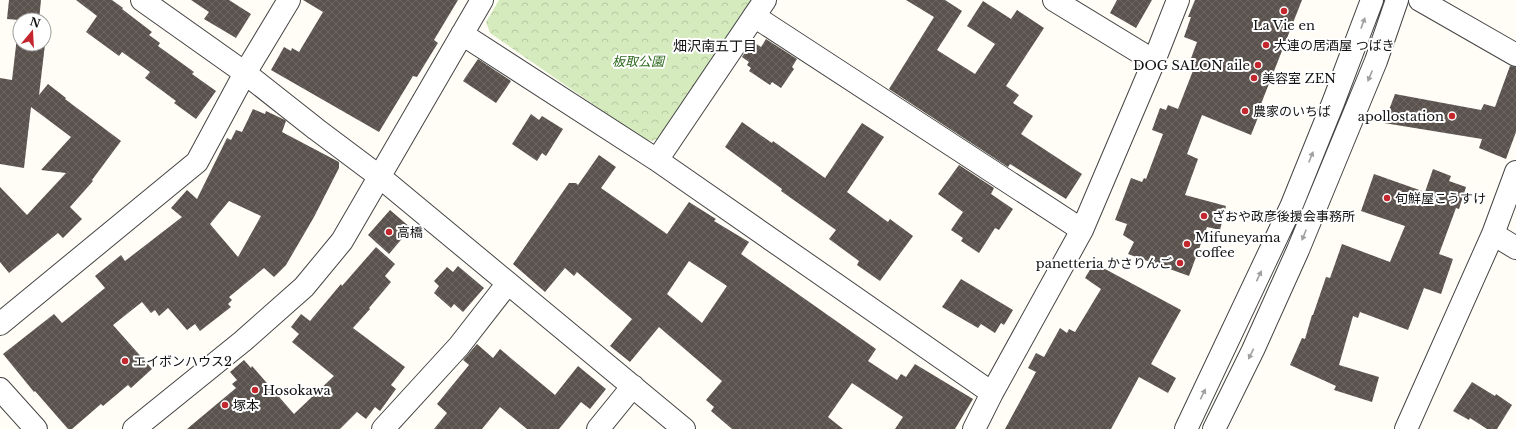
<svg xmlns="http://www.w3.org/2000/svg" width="1516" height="429" font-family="'Libre Baskerville','Noto Sans JP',serif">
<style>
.park{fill:url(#park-crowns)}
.building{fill:url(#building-cross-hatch);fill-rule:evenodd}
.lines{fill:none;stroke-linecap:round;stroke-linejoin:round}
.minor-casing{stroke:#444;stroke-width:24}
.tertiary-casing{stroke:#444;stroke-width:24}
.minor{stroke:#fff;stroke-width:22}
.tertiary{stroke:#fff;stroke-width:22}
.oneway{fill:#a0a0a0}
.poi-dot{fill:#c4262e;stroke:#fff;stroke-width:1.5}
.labels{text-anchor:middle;stroke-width:4;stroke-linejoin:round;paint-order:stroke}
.poi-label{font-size:13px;fill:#111;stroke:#fff;text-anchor:start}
.park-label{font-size:13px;font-style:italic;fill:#2f6b1f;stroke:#fff}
.neighbourhood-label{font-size:14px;fill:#111;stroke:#fff}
</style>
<defs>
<pattern id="park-crowns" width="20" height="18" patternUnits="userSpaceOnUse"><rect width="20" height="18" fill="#d5ebbd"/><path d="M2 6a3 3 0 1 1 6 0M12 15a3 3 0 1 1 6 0" fill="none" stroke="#b6c8a1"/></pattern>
<pattern id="building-cross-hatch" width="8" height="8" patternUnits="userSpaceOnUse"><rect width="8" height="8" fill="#5a524d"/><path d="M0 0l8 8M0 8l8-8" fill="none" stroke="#6d6662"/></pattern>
</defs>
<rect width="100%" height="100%" fill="#fffdf5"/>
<path class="park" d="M 499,0 L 755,0 L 660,137 L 653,141 L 645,140 L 490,33 L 486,22 Z"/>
<path class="building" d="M 9,0 L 41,0 L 39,20 L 20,20 L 20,44 L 44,44 L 44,36 L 46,36 L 39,95 L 48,84 L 66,98 L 65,99 L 121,141 L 92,180 L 93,181 L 70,207 L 82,219 L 63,238 L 58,233 L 9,273 L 0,262 L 0,187 L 27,215 L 66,173 L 41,170 L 71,137 L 31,107 L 24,168 L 0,164 L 0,78 L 12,80 L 19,20 L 7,19 Z
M 76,0 L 112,0 L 123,8 L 122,9 L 152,32 L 149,35 L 160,43 L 158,46 L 194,72 L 192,74 L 216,91 L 196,119 L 174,103 L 176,101 L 145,78 L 150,72 L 122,52 L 119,56 L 86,32 L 97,16 Z
M 191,0 L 229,0 L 251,14 L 236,38 L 204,19 L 209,12 Z
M 303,0 L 458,0 L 434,40 L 438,43 L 433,51 L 417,77 L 413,76 L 379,132 L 271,70 L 284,47 L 291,51 L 292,48 L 299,52 L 323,12 Z
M 906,0 L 945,0 L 962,11 L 937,50 L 975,74 L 995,44 L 967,26 L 983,1 L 1011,19 L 1017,10 L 1044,28 L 1006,86 L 1019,95 L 1013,103 L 1033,116 L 1021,134 L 1082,174 L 1066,199 L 1010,164 L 1008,167 L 889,89 L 934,17 Z
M 1117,0 L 1152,0 L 1136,28 L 1110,13 Z
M 1195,0 L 1302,0 L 1261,104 L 1263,105 L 1251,135 L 1202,115 L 1187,154 L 1198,159 L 1185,195 L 1226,206 L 1220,230 L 1207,227 L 1189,276 L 1128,254 L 1134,242 L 1123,235 L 1127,224 L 1115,220 L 1131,178 L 1142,182 L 1144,178 L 1146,179 L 1163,134 L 1152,130 L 1160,108 L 1166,110 L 1168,105 L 1178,109 L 1196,63 L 1190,61 L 1197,42 L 1184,37 L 1191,17 L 1188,17 Z
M 766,39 L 797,59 L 792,67 L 794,69 L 781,88 L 772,82 L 770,85 L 749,71 L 751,68 L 747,65 L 749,62 L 742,57 L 752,41 L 761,47 Z
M 478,59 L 511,81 L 496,103 L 463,81 Z
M 1510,66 L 1516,67 L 1516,132 L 1506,159 L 1479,148 L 1482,139 L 1384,123 L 1395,94 L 1481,110 L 1484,104 L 1495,107 Z
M 253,109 L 265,114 L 266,111 L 285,120 L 286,121 L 282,132 L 339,162 L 339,168 L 314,217 L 286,265 L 274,277 L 264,268 L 229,297 L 232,300 L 228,304 L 231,307 L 200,331 L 195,324 L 187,330 L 168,308 L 159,316 L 155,310 L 151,313 L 142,302 L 113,325 L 152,369 L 131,388 L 128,385 L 103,406 L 101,404 L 72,429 L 68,429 L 35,391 L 34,392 L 3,354 L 54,314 L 62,323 L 105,288 L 95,276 L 121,255 L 125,261 L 182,217 L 171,208 L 187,190 L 197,199 L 227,138 L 231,140 L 236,130 L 242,132 ZM 229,201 L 261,216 L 238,257 L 210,224 Z
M 531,114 L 539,120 L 542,116 L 563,129 L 546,156 L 542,153 L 537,161 L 512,144 Z
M 742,122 L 772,143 L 773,141 L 825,178 L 862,123 L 884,137 L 847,192 L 888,222 L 890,219 L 913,236 L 880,281 L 857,265 L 859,261 L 829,239 L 836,230 L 781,191 L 782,189 L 725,147 Z
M 599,155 L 616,167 L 601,188 L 667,234 L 689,202 L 716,219 L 714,221 L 749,242 L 741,254 L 876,349 L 868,361 L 897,380 L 901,374 L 906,377 L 915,364 L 973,399 L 955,429 L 895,429 L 903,417 L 852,383 L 828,417 L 843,429 L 732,429 L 711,411 L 714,407 L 706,400 L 722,381 L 659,327 L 630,362 L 610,346 L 632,319 L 606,297 L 577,272 L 574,276 L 565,268 L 545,292 L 513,264 L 569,183 L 576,183 L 578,185 ZM 689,261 L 727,286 L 702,323 L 667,294 Z
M 959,165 L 994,188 L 991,194 L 1013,209 L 999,230 L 995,228 L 979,253 L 961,241 L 963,238 L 951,230 L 963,212 L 938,194 Z
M 1433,169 L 1451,176 L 1449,181 L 1466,187 L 1459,209 L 1456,208 L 1439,254 L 1453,259 L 1441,294 L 1424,288 L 1408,330 L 1360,312 L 1358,318 L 1353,316 L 1339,365 L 1379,377 L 1372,402 L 1334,390 L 1336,386 L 1290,365 L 1302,338 L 1305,339 L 1312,315 L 1313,315 L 1326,277 L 1330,278 L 1342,244 L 1390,262 L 1405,226 L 1361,211 L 1374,174 L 1425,192 Z
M 390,210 L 411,228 L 389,254 L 368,235 Z
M 376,247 L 395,264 L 385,276 L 391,282 L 369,308 L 370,309 L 353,328 L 405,367 L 391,385 L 396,389 L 380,411 L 375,407 L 366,419 L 357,412 L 340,429 L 187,429 L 236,388 L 232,384 L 237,380 L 230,372 L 244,360 L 251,368 L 252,366 L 294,414 L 334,376 L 292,342 L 299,334 L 291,327 L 301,314 L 310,321 L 341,284 L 342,286 Z
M 1094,263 L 1181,310 L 1151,364 L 1176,378 L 1168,393 L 1139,377 L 1111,429 L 1005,429 L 1036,372 L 1028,368 L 1036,353 L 1044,357 L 1060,328 L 1067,333 L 1069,329 L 1075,332 L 1101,289 L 1085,278 Z
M 458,266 L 484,288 L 463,312 L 454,304 L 451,308 L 434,293 L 439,286 L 434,281 L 447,267 L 453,272 Z
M 961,279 L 1013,310 L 1004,325 L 1001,323 L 995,333 L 981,324 L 978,328 L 942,307 Z
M 477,344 L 493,358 L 500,349 L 555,395 L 578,366 L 606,389 L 590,409 L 581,402 L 559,429 L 527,429 L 500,407 L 482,429 L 434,429 L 447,413 L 437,404 L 469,365 L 463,360 Z
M 1472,382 L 1495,396 L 1496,394 L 1512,405 L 1497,429 L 1487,429 L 1470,418 L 1469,420 L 1453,411 Z"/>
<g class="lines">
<g class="minor-casing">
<path id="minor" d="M 142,0 L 245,73 L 316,129 L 380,177 L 684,429
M 1054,0 L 1154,61
M 1420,0 L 1516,55
M 754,16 L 1082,230
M 462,34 L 657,160 L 992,393
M 657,160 L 765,0
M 1493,234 L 1516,248
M 0,324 L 197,162 L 245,73 L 289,0
M 0,389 L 36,429
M 134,429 L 243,341 L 304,287 L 342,241 L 482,0
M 383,429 L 459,346 L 508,283
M 598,429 L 633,386
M 974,429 L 992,393 L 1082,230 L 1154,61 L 1178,0
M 1406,429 L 1493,234 L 1516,172"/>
</g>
<g class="tertiary-casing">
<path id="tertiary" d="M 1186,429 L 1291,207 L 1333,103 L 1372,0
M 1214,429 L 1253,350 L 1298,250 L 1376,61 L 1397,0"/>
</g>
<use href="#minor" class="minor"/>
<use href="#tertiary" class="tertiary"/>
</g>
<defs><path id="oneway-solid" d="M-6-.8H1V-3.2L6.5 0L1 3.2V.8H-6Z"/></defs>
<g class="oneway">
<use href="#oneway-solid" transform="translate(1363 23) rotate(-70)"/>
<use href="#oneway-solid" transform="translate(1370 76) rotate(113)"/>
<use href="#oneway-solid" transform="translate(1311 157) rotate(-68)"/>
<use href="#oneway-solid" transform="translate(1304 235) rotate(112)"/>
<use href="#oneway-solid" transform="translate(1259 276) rotate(-65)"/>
<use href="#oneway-solid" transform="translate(1251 354) rotate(116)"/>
<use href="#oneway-solid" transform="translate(1203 394) rotate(-64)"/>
</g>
<g class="poi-dot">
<circle cx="1284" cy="11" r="4"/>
<circle cx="1266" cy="45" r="4"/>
<circle cx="1258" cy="65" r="4"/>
<circle cx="1254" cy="78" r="4"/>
<circle cx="1245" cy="111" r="4"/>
<circle cx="1452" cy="116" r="4"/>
<circle cx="1387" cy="198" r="4"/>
<circle cx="1204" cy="216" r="4"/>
<circle cx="389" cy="232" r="4"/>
<circle cx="1187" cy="244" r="4"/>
<circle cx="1180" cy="263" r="4"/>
<circle cx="125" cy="361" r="4"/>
<circle cx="255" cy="390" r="4"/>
<circle cx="225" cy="405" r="4"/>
</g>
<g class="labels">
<g class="poi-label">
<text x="1284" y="30" text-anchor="middle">La Vie en</text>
<text x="1274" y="50">大連の居酒屋 つばき</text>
<text x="1250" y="70" text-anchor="end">DOG SALON aile</text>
<text x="1262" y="83">美容室 ZEN</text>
<text x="1253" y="116">農家のいちば</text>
<text x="1444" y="121" text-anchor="end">apollostation</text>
<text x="1395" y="203">旬鮮屋こうすけ</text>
<text x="1212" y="221">ざおや政彦後援会事務所</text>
<text x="397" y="237">高橋</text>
<text x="1195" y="242">Mifuneyama<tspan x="1195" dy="15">coffee</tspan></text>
<text x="1172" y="268" text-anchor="end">panetteria かさりんご</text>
<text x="133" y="366">エイボンハウス2</text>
<text x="263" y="395">Hosokawa</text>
<text x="233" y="410">塚本</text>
</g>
<g class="park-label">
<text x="638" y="66">板取公園</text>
</g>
<g class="neighbourhood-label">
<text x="715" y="51">畑沢南五丁目</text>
</g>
</g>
<g transform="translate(32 32) rotate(18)"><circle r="19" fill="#ffffff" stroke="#a0a0a0"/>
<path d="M0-3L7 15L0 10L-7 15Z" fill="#c4262e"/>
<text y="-6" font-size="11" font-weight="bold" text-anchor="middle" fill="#111111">N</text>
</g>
</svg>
